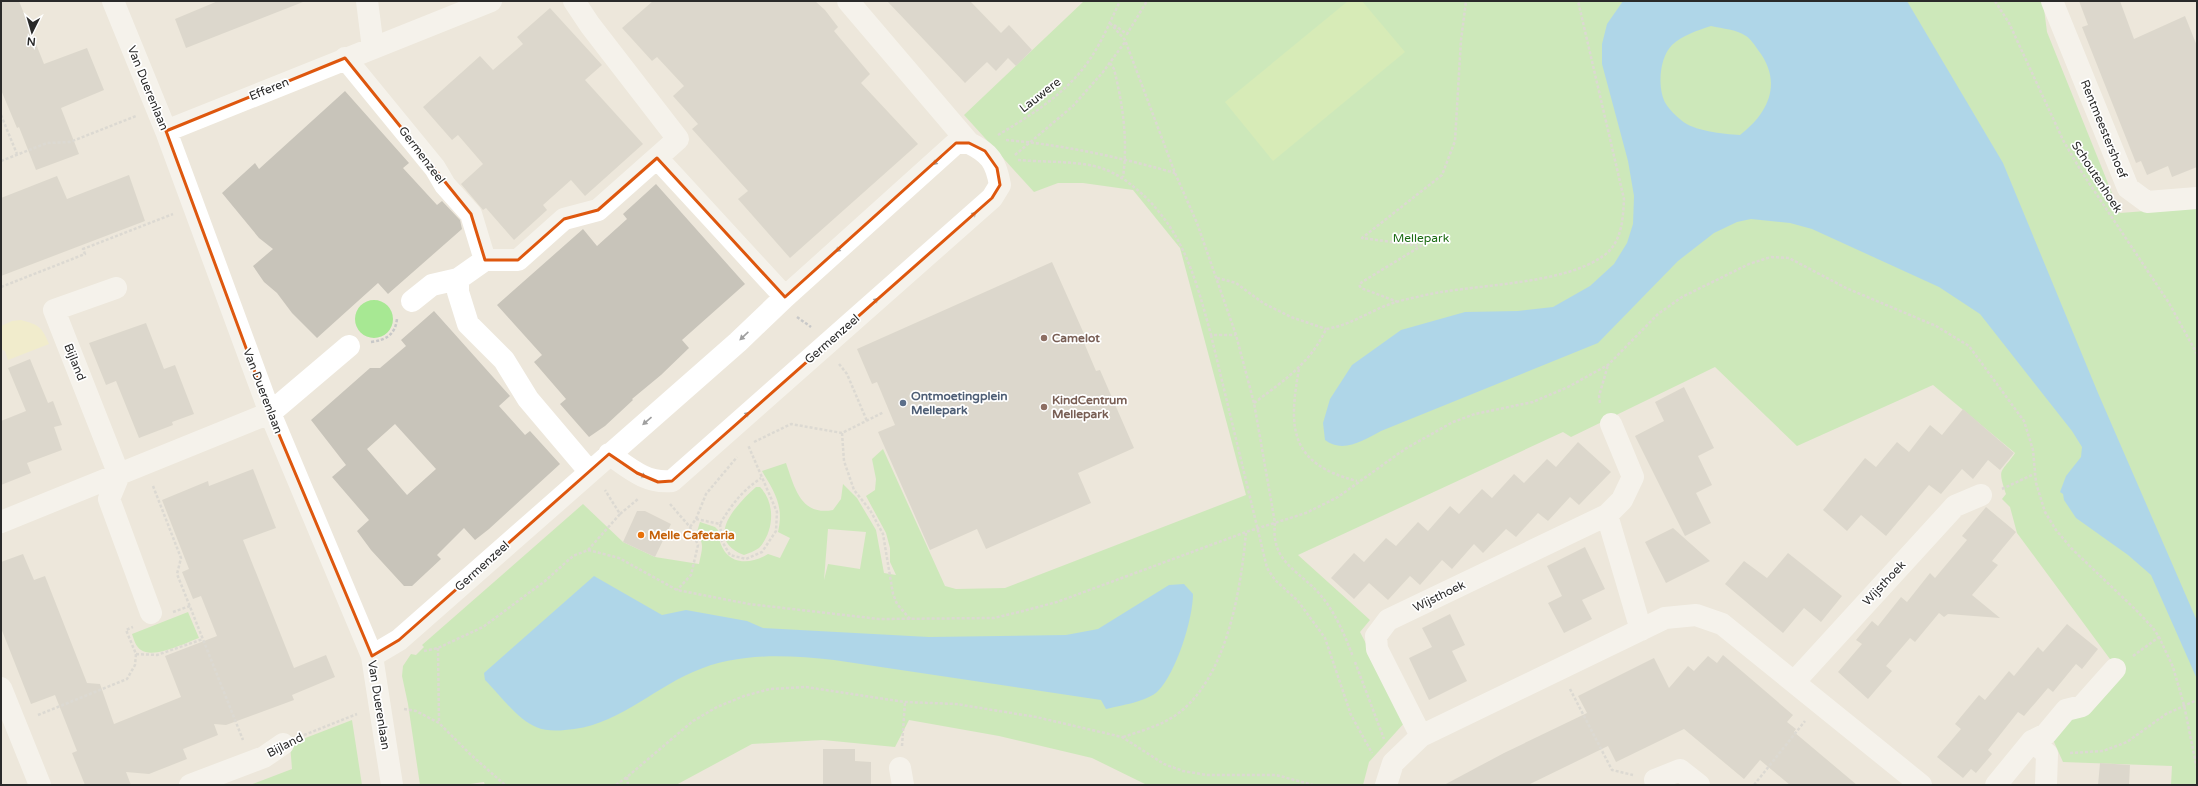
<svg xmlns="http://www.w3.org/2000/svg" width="2198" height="786" font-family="'Varela Round',sans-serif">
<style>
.green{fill:#a7e893;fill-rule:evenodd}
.sand{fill:#f5f2bb}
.pitch{fill:#bcf08d}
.water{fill:#65c2f8;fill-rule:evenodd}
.building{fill:#c8c4ba;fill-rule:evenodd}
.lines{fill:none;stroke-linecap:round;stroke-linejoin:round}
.path{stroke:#c8c8c8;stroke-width:2.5;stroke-dasharray:3 2;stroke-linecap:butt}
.minor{stroke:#fff;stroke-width:22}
.oneway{fill:#9f9f9f}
.marked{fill:none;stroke:#de570e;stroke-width:3;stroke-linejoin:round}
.education-dot{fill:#8d6e63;stroke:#fff;stroke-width:1.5}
.service-dot{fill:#5c6f8a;stroke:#fff;stroke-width:1.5}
.food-dot{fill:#e8710a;stroke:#fff;stroke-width:1.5}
.labels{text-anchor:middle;stroke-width:3.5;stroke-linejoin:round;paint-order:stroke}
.street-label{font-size:12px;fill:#2a2a2a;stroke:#fff}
.park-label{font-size:12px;fill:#1d6c14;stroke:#fff}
.education-label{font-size:12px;font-weight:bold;fill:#785e54;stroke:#fff;text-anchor:start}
.service-label{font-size:12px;font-weight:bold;fill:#4e5e75;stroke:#fff;text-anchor:start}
.food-label{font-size:12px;font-weight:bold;fill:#c56008;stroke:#fff;text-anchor:start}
</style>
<rect width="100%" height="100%" fill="#ede7db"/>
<path class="green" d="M 1084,1 L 2043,1 L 2047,32 L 2120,213 L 2197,207 L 2197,785 L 2171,785 L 2172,766 L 2063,762 L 2054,742 L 2050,738 L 2121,674 L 2017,533 L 2010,507 L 2002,499 L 2006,494 C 1997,467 2001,474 2015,453 L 1933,385 L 1797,446 L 1715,367 L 1571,437 L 1563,432 L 1298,555 L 1370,620 L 1360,632 L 1406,721 L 1369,762 L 1363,785 L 1147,785 L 1092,758 L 999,736 L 909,720 L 895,747 L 823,740 L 752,744 L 676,785 L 485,785 L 484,782 L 463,785 L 420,785 L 408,704 L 402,676 L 403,666 L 411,654 L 416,655 L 424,647 L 422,645 L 583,504 L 623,542 L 655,557 L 699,564 C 701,553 706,542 696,535 L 700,522 L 715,527 L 718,530 C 720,561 743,569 768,554 L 780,558 L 790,538 L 778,532 C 784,506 775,493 762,471 L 786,463 C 795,489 801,516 833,510 L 841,499 L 843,484 L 857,498 L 876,530 L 884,573 L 896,575 L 890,562 L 890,548 L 886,533 L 866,496 L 875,490 L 876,479 L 872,459 L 883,449 L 945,586 L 956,589 L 1005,588 L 1246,495 L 1180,248 L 1133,190 L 1083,183 L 1058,183 L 1034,192 L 964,115 ZM 828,529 L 866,532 L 860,569 L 828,564 L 824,580 Z
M355 319a19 19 0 1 1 38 0a19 19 0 1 1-38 0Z
M 756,487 L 760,487 C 776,503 774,532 759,548 C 755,551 749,553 744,555 C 703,539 736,505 756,487 Z
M 188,612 L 199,638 C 185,643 154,659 141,650 C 136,647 134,640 132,634 Z
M 352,720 L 362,785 L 250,785 L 292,769 L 290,744 Z"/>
<path class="sand" d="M 21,320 C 39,325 42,327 49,344 L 8,360 L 5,351 L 1,349 L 1,326 L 12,321 Z"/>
<path class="pitch" d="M 1348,1 L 1362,1 L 1405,52 L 1273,161 L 1225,102 Z"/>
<path class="water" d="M 1623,1 L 1907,1 L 2003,163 L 2098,393 L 2197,621 L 2197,679 L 2151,575 L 2128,555 L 2076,518 L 2064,500 L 2063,494 L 2060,492 L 2066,476 L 2081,457 L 2082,447 L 2072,431 L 1980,314 L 1939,287 L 1812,229 L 1790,223 L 1751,219 L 1737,222 L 1714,233 L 1678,261 L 1598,343 L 1381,431 C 1364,440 1343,454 1325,440 L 1323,423 L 1330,399 L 1352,365 L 1401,330 L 1465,312 L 1518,311 L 1553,307 L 1590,286 L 1614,264 L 1627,243 L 1633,224 L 1634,196 L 1628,161 L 1602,64 L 1602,44 L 1607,24 ZM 1711,26 C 1723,29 1736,29 1746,36 C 1751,39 1755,46 1758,50 C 1783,82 1769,113 1740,135 C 1723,134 1693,131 1681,120 C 1676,116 1669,109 1666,104 C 1657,89 1659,58 1672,45 C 1683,35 1696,31 1711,26 Z
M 594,576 L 662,615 L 686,610 L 747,621 L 763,628 L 929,637 L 1066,635 L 1098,629 L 1169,585 L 1184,584 L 1193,594 C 1193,619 1176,673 1158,691 C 1149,701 1119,706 1106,709 L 1101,700 L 834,660 C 786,655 738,652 693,672 C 649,691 616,727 565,730 C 556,731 545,731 536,727 C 518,720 499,694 485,680 L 484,673 Z"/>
<path class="building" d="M 1,1 L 19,1 L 44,64 L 87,48 L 104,90 L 61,108 L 79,154 L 36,170 L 19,127 L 17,128 L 1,90 Z
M 218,1 L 303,1 L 303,2 L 186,48 L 175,19 Z
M 653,1 L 815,1 L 825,10 L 838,27 L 834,31 L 870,74 L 861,83 L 918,144 L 790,258 L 738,199 L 748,191 L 692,129 L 698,124 L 673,96 L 684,86 L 657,57 L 652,61 L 622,28 Z
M 887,1 L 970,1 L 1001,33 L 1009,25 L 1032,50 L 1016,66 L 1008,58 L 996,71 L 987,62 L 965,83 Z
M 2079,1 L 2120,1 L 2134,39 L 2185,16 L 2197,46 L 2197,167 L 2172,177 L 2168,166 L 2147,175 L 2141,161 L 2136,163 L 2082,27 L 2088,25 Z
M 550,8 L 602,65 L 585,80 L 643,144 L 585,196 L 571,180 L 543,205 L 547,210 L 514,240 L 486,208 L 483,210 L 461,184 L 483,164 L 458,135 L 452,140 L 423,107 L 480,56 L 493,70 L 523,44 L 517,37 Z
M 345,91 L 409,163 L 403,168 L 437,205 L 442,201 L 460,220 L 462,229 L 388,294 L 378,283 L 317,338 L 292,313 L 277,293 L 264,282 L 253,266 L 273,249 L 259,238 L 222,193 L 255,163 L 259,169 Z
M 129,175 L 145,221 L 1,276 L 1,198 L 57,176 L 67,199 Z
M 656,184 L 745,284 L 682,340 L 689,348 L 661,375 L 632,399 L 633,400 L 605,426 L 589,437 L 560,404 L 566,399 L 534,362 L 542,355 L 497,305 L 583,229 L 597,246 L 627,219 L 623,214 Z
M 1052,262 L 1085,336 L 1082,338 L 1096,371 L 1100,370 L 1134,448 L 1078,473 L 1091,503 L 986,549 L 977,529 L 930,550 L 878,432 L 895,425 L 877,382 L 872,384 L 857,349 Z
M 434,311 L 510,396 L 499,406 L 525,435 L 530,431 L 560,464 L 489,529 L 475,540 L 464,528 L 437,555 L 441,559 L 412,586 L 404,586 L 371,550 L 357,531 L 369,520 L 332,477 L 346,465 L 311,420 L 370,368 L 380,368 L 406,346 L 401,340 ZM 395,424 L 436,469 L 407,495 L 367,449 Z
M 146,323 L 164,369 L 175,365 L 194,414 L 172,422 L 173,425 L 139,438 L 116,381 L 106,385 L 89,343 Z
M 30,359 L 48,403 L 53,401 L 62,425 L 54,427 L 62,450 L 27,463 L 31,473 L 1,485 L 1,421 L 26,411 L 8,368 Z
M 1684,387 L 1714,448 L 1698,456 L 1712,485 L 1696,493 L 1711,523 L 1685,536 L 1635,436 L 1664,421 L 1655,402 Z
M 1963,409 L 2014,453 L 2000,470 L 1988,460 L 1973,479 L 1962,469 L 1941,494 L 1929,485 L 1886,536 L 1861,515 L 1847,531 L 1823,510 L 1865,458 L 1876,467 L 1897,442 L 1909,452 L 1930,425 L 1942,435 Z
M 1578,442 L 1611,472 L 1579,505 L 1570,497 L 1548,521 L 1538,513 L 1516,537 L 1506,529 L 1483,553 L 1474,544 L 1452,569 L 1442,560 L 1420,585 L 1410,576 L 1388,600 L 1369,583 L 1354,599 L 1331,578 L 1354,553 L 1364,562 L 1386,538 L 1396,546 L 1418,522 L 1428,531 L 1450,506 L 1459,514 L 1482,489 L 1492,498 L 1514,474 L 1524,483 L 1547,459 L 1556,467 Z
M 253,469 L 276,528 L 243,540 L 294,668 L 326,655 L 335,677 L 292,695 L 294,700 L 226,725 L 214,724 L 218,735 L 183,749 L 187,759 L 149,774 L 126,772 L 131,785 L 85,785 L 72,753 L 77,751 L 55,695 L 31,704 L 1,628 L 1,562 L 23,554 L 34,580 L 45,576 L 87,683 L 100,684 L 114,724 L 181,697 L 165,656 L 217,636 L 201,596 L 193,599 L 182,572 L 189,569 L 162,500 L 208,481 L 209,486 Z
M 1986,507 L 2016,532 L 1992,561 L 1998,565 L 1972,595 L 2000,618 L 1948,614 L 1944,617 L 1939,613 L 1915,642 L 1910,638 L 1886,666 L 1892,671 L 1868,699 L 1838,672 L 1862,644 L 1856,640 L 1872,621 L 1878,626 L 1901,597 L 1907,602 L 1930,573 L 1935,578 L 1967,540 L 1962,536 Z
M 637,511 L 645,511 L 671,524 L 655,557 L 623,542 Z
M 1673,528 L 1710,561 L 1666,583 L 1645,542 Z
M 1585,547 L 1605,589 L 1582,600 L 1592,619 L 1564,633 L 1548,603 L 1562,596 L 1547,566 Z
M 1788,553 L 1842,596 L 1821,622 L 1804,608 L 1783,633 L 1725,584 L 1744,561 L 1767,578 Z
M 1450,614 L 1465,645 L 1452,651 L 1467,681 L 1429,700 L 1409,658 L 1432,647 L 1422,628 Z
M 2067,624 L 2098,649 L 2082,669 L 2076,664 L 2053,692 L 2048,688 L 2024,716 L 2018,712 L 1988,750 L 1992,754 L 1976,773 L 1971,769 L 1963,778 L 1937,757 L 1961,729 L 1955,724 L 1979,695 L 1985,700 L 2009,671 L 2014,676 L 2038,647 L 2043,652 Z
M 1723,655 L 1793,715 L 1787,722 L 1796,729 L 1794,732 L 1857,785 L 1790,785 L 1760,760 L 1744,779 L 1684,729 L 1616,762 L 1608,746 L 1528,785 L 1444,785 L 1504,753 L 1587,713 L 1578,696 L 1654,658 L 1669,688 L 1688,666 L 1694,671 L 1708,656 L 1717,663 Z
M 823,749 L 855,749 L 855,761 L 871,762 L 871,785 L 823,785 Z
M 2100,763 L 2130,765 L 2129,785 L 2098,785 Z"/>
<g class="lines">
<path class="path" d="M 1995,1 L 2009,23 L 2063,140 L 2081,171 L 2169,303 L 2197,354
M 1110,23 L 1125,40 L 1175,173 L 1197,223 L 1236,335 L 1254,403 L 1275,523 C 1270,566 1304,571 1326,602 C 1338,619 1346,638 1353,657
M 1114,25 L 1127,34 L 1147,1
M 1110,63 L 1114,69 C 1123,105 1128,140 1123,177
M 1,115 L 17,154
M 998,135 C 1033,114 1070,91 1092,56 C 1103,39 1111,20 1120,1
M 1006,140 C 1064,145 1119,157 1175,173
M 1015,155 L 1073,106 L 1103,72 L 1125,42
M 1018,160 C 1042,162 1071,161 1094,166 C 1114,171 1126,180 1141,193 C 1184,232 1196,280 1211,335 L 1236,335
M 1,161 L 47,143 L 70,142 L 136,116
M 1217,278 L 1236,283 L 1263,303 L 1291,317 L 1326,329
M 1,287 L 85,254 L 83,249 L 173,214
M 1398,302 L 1361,288 L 1359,285 L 1362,282 L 1421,246 L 1362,238 L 1442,175 L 1455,141 L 1461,40 L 1466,1
M 797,317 L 811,327
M 1211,335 L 1267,568 L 1275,580 L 1298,601 L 1325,638 L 1351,715 L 1372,753
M 371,342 C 386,340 395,335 397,319
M 839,364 L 847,374 L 867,421
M 1299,369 C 1288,429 1290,464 1357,481
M 1254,403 C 1283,381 1310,364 1326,329 C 1347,326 1365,314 1385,306 C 1395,302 1406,299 1417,297 C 1470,283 1566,287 1607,253 C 1622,240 1623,218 1624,199 L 1578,1
M 1600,403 L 1599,396 L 1608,365
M 842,433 L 844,461 L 854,490 L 870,510 L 883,534 L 893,594 L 897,604 L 910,619
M 754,442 L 791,424 L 842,433 L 884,412
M 153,486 L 181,558 L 177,574 L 243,740
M 2002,489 L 2034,474
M 670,504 L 690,527 L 698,545 L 691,575 L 677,590
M 620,514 L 638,499
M 696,519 L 720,524 C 731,505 743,490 761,478
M 720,524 L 722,541 L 730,555 L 746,559 L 762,552 L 776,531 L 777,512 L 748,445
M 690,527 L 696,519 L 706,494 L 737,457
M 588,550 L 620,514 L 605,490
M 173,612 L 190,606
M 438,648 L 439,723
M 424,651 L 438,648 L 483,627 L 545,581 L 573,556 L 588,550 L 619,558 L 677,590 L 749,604 L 879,619 L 994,618 L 1023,611 L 1057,602 L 1246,532 L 1306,513 L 1338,497 L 1405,449 L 1453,422 L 1475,414 L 1533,402 L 1568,387 L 1608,365 L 1658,314 L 1682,297 L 1749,264 L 1771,257 L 1789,258 L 1846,288 L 1936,326 L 1969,346 L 2024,421 L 2033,450 L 2036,483 L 2045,512 L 2056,530 L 2072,549 L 2136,610 L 2153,628 L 2159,637 L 2173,667 L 2184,705 L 2197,769
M 136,654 L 157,655 L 203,639
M 2133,656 L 2159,637
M 1355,662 L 1384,739
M 1570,689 L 1612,770 L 1633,775
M 404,709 L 416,711 L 439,723 L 470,754 L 505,785
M 38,715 L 127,679 L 135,665 L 136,654 L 126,630 L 133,627
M 304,735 L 357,714
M 1123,737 C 1141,731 1160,726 1176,715 C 1227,679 1241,589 1246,532
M 902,746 L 905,702
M 2070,753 L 2103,751 L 2127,742 L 2166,714 L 2197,700
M 627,777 L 628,785
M 616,785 L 627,777 L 693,721 L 717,707 L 744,696 L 770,689 L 806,687 L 905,702 L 956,704 L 1036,717 L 1122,737 L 1164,764 L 1183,771 L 1207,775 L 1276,775 L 1313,785
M 1754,785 L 1805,721"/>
<path class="minor" d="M 113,1 L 166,131 L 270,413 L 372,656 L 392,785
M 367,1 L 373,48
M 2052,1 L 2128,188 L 2147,202 L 2197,198
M 345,58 L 435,168 L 445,185 L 471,214 L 485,260
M 166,131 L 491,1
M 657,158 L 785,297
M 458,279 L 458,292 L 468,324 L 504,360 L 528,399 L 589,471
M 116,288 L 54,310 L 119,475 L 109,499 L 151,613
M 412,301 L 432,285 L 458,279 L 485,260 L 518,260 L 564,219 L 598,210 L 678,139 L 590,25 L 574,1
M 609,454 C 629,468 646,484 672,481 L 992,198 L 1000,185 C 996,162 990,153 969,143 L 848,1
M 1607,515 L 1641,630
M 1,522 L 270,413 L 349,346
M 372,656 L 399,640 L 738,342 L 785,297 L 956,143 L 969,143
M 1795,681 L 1955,506 L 1981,495
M 1,688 L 40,785
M 1421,736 L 1377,649 L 1376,636 L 1388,620 L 1607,515 L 1622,500 L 1633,477 L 1611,424
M 2032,741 L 2047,754 L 2046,785
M 900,768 L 903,785
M 190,785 L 264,757 L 283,744
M 1386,785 L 1393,763 L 1421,736 L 1665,618 L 1696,615 L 1722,624 L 1921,785
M 1658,785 L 1655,780 L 1680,770 L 1699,785
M 1996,785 L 2032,741 L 2046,734 L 2066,710 L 2082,706 L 2115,669"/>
</g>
<defs><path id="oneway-solid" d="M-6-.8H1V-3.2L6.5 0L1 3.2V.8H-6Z"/></defs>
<g class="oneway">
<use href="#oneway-solid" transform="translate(937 161) rotate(138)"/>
<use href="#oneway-solid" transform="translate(972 216) rotate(-41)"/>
<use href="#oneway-solid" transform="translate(840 248) rotate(138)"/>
<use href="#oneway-solid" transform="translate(874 302) rotate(-41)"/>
<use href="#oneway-solid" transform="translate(744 336) rotate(137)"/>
<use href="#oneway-solid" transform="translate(745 416) rotate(-41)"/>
<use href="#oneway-solid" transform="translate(647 421) rotate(139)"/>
<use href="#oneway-solid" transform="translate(641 475) rotate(24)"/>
</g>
<path d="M0 0H2198V786H0ZM 345,58 L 471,214 L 485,260 L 518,260 L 564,219 L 598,210 L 657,158 L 785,297 L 956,143 L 969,143 L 985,151 L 997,168 L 1000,185 L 992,198 L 672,481 L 658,482 L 637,473 L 609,454 L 399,640 L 372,656 L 270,413 L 166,131 Z" fill="#ede7db" fill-opacity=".55" fill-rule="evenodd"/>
<path class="marked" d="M 345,58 L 471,214 L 485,260 L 518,260 L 564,219 L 598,210 L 657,158 L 785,297 L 956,143 L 969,143 L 985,151 L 997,168 L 1000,185 L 992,198 L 672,481 L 658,482 L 637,473 L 609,454 L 399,640 L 372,656 L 270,413 L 166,131 Z"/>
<g class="education-dot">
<circle cx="1044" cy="338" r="4"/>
<circle cx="1044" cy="407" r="4"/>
</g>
<circle class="service-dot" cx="903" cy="403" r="4"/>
<circle class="food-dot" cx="641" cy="535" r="4"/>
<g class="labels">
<g class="street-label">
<text transform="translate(148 88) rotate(68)" y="4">Van Duerenlaan</text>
<text transform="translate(269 89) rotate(-22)" y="4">Efferen</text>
<text transform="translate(1040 95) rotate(-38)" y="4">Lauwere</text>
<text transform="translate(2104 129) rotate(68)" y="4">Rentmeestershoef</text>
<text transform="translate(422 155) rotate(53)" y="4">Germenzeel</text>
<text transform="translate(2097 177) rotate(57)" y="4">Schoutenhoek</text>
<text transform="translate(832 339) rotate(-41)" y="4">Germenzeel</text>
<text transform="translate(75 362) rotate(68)" y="4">Bijland</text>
<text transform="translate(263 391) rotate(69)" y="4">Van Duerenlaan</text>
<text transform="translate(482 566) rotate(-42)" y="4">Germenzeel</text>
<text transform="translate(1884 583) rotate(-47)" y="4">Wijsthoek</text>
<text transform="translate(1439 596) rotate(-26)" y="4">Wijsthoek</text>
<text transform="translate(379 705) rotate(81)" y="4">Van Duerenlaan</text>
<text transform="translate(285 745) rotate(-27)" y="4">Bijland</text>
</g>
<g class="park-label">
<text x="1421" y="242">Mellepark</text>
</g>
<g class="education-label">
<text x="1052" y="342">Camelot</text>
<text x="1052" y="404">KindCentrum<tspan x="1052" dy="14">Mellepark</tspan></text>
</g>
<g class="service-label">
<text x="911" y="400">Ontmoetingplein<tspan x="911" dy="14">Mellepark</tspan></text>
</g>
<g class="food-label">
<text x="649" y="539">Melle Cafetaria</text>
</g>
</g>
<rect width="2198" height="786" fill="none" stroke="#2a2a2a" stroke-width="4"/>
<g transform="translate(32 32) rotate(185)" stroke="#ffffff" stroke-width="3" paint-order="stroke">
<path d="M0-3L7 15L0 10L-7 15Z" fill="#2a2a2a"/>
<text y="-6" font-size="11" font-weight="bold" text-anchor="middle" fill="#2a2a2a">N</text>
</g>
</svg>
